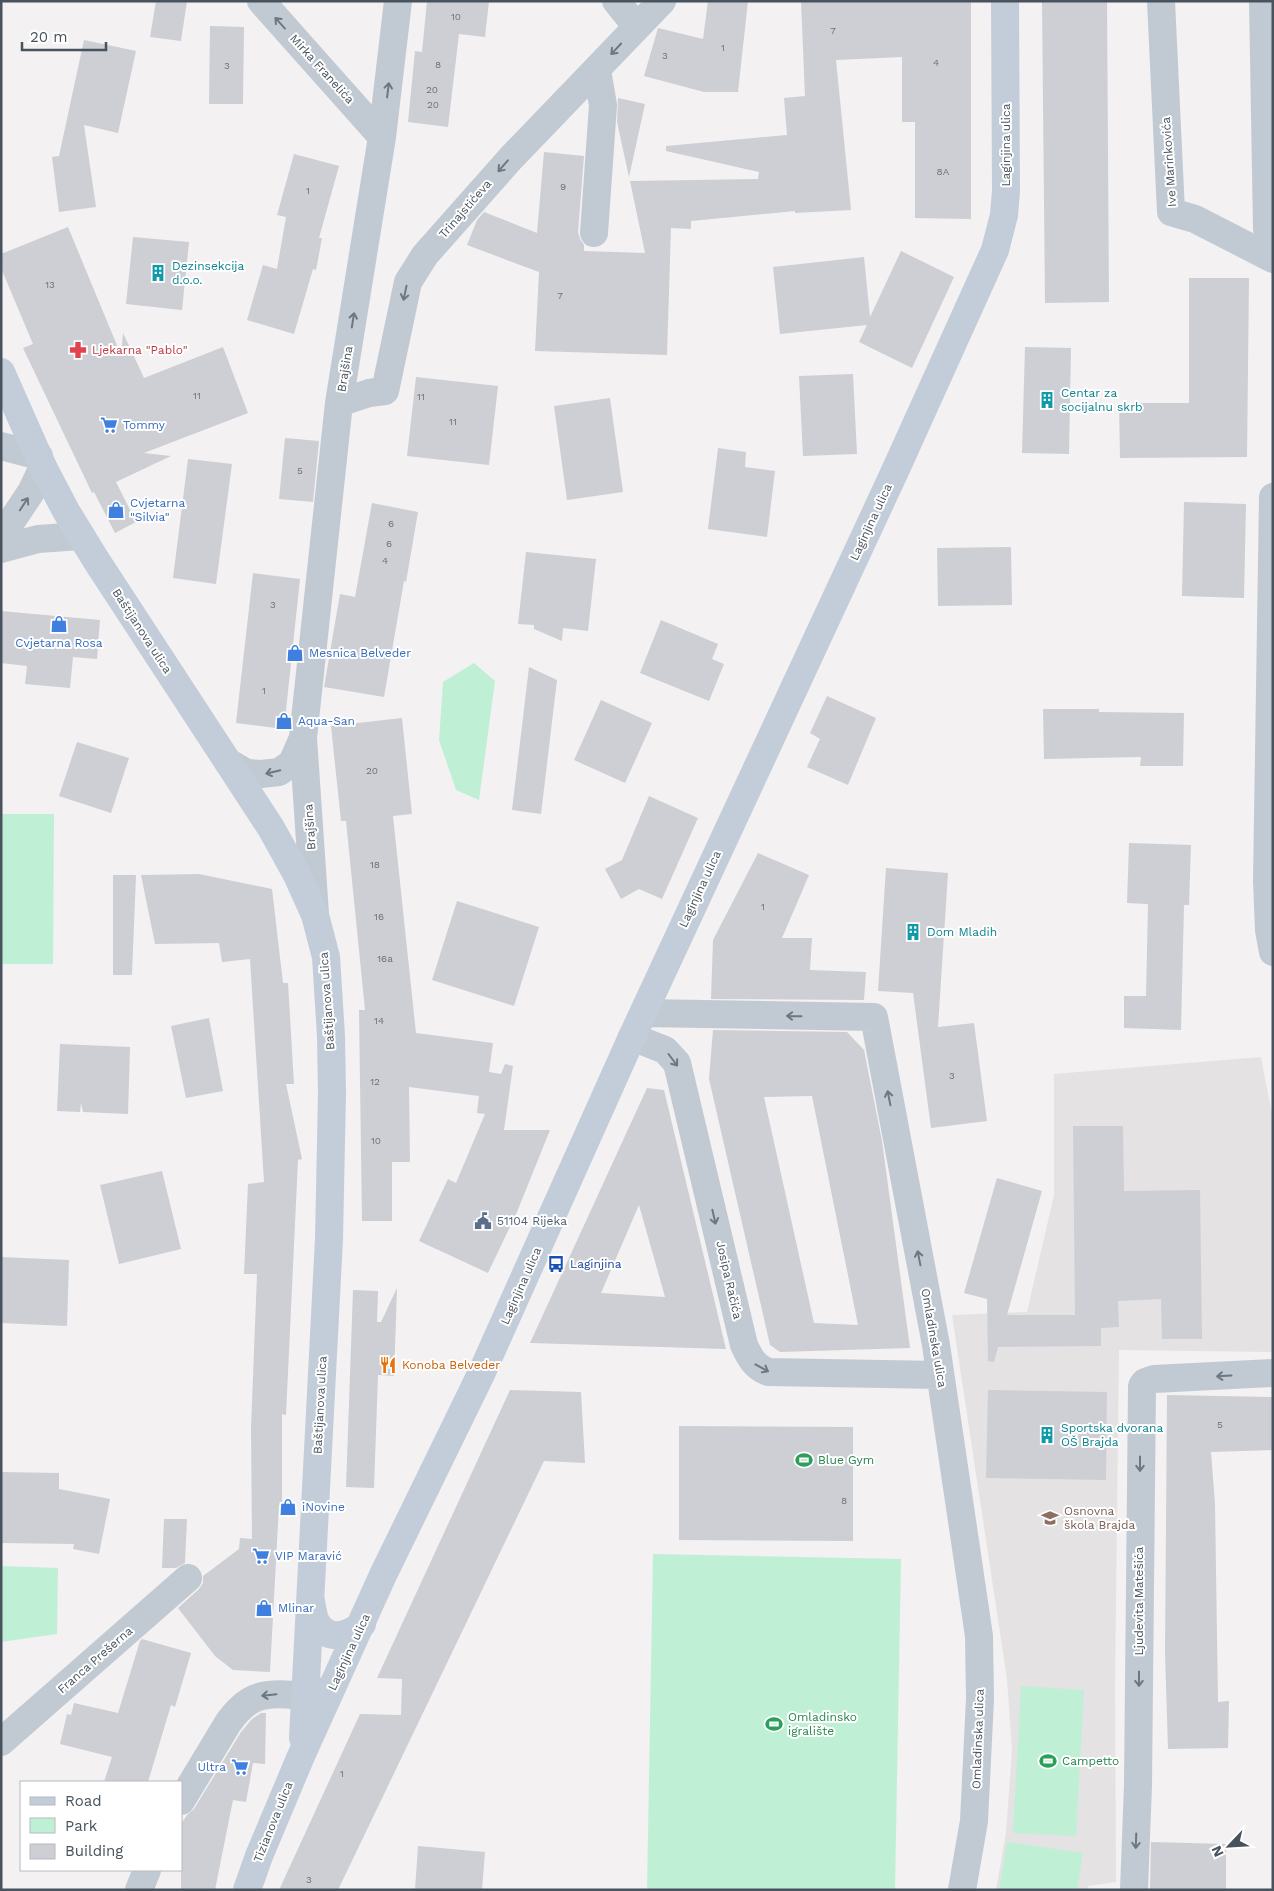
<svg xmlns="http://www.w3.org/2000/svg" width="1274" height="1891" font-family="'Work Sans',sans-serif">
<style>
.education{fill:#e4e2e3}
.green{fill:#bff0d5}
.building{fill:#cdcfd5;fill-rule:evenodd}
.lines{fill:none;stroke-linecap:round;stroke-linejoin:round}
.minor{stroke:#c1cad2;stroke-width:28}
.secondary{stroke:#c3cdd9;stroke-width:28}
.oneway{stroke:#6c7781}
.labels{text-anchor:middle;stroke-width:4;stroke-linejoin:round;paint-order:stroke}
.number-label{font-size:10px;fill:#69727c}
.street-label{font-size:12px;fill:#48535e;stroke:#fff}
.culture-label{font-size:12px;fill:#0d838f;stroke:#fff;text-anchor:start}
.health-label{font-size:12px;fill:#be3a42;stroke:#fff;text-anchor:start}
.shop-label{font-size:12px;fill:#366cbe;stroke:#fff;text-anchor:start}
.service-label{font-size:12px;fill:#4e5e75;stroke:#fff;text-anchor:start}
.transit-label{font-size:12px;fill:#164399;stroke:#fff;text-anchor:start}
.food-label{font-size:12px;fill:#c56008;stroke:#fff;text-anchor:start}
.leisure-label{font-size:12px;fill:#27864d;stroke:#fff;text-anchor:start}
.education-label{font-size:12px;fill:#785e54;stroke:#fff;text-anchor:start}
</style>
<rect width="100%" height="100%" fill="#f3f1f1"/>
<path class="education" d="M 1261,1057 L 1273,1120 L 1273,1352 L 1119,1350 L 1115,1686 L 1116,1882 L 1088,1886 L 1087,1890 L 996,1890 L 1006,1833 L 1012,1750 L 1007,1679 L 952,1315 L 1027,1312 L 1054,1195 L 1054,1074 Z"/>
<path class="green" d="M 474,663 L 495,681 L 479,800 L 456,790 L 439,740 L 443,682 Z
M 1,814 L 54,814 L 53,964 L 1,964 Z
M 653,1554 L 901,1559 L 895,1890 L 647,1890 Z
M 1,1566 L 58,1568 L 57,1634 L 1,1642 Z
M 1021,1686 L 1084,1690 L 1076,1836 L 1013,1833 Z
M 1007,1842 L 1083,1853 L 1077,1890 L 999,1890 Z"/>
<path class="building" d="M 156,1 L 187,1 L 181,41 L 150,37 Z
M 427,1 L 489,1 L 485,37 L 459,34 L 448,127 L 408,122 L 415,51 L 422,52 Z
M 708,1 L 748,1 L 738,92 L 704,92 L 644,76 L 658,28 L 703,39 Z
M 801,1 L 971,1 L 971,219 L 915,218 L 915,122 L 902,122 L 902,57 L 836,60 L 851,210 L 795,213 L 795,211 L 691,221 L 691,229 L 671,228 L 667,355 L 535,351 L 539,272 L 467,245 L 477,220 L 484,212 L 537,233 L 544,152 L 584,156 L 578,232 L 580,239 L 584,245 L 584,251 L 645,253 L 630,181 L 758,179 L 759,172 L 666,151 L 666,146 L 787,135 L 784,98 L 805,96 Z
M 1042,1 L 1107,1 L 1109,302 L 1045,303 Z
M 210,26 L 244,27 L 243,104 L 209,104 Z
M 84,40 L 136,51 L 118,133 L 84,125 L 96,207 L 59,212 L 52,157 L 59,156 Z
M 618,98 L 645,104 L 629,177 L 617,122 Z
M 294,154 L 339,166 L 319,238 L 322,238 L 316,270 L 313,269 L 294,334 L 247,320 L 263,265 L 277,269 L 286,217 L 277,215 Z
M 68,227 L 121,355 L 123,333 L 144,378 L 223,347 L 248,413 L 144,453 L 171,456 L 116,482 L 136,522 L 115,533 L 94,492 L 92,493 L 23,348 L 33,344 L 1,268 L 1,254 Z
M 133,237 L 189,242 L 182,310 L 126,304 Z
M 901,251 L 954,277 L 912,368 L 859,342 L 867,325 L 780,334 L 773,267 L 864,257 L 870,317 Z
M 1189,278 L 1249,278 L 1247,457 L 1120,458 L 1119,403 L 1189,403 Z
M 1025,347 L 1071,348 L 1069,454 L 1022,453 Z
M 853,374 L 857,454 L 803,456 L 799,376 Z
M 416,377 L 498,386 L 489,465 L 407,456 Z
M 610,398 L 623,492 L 567,500 L 554,406 Z
M 285,438 L 319,441 L 313,502 L 279,499 Z
M 718,448 L 746,452 L 745,467 L 775,471 L 767,537 L 708,529 Z
M 188,459 L 232,464 L 216,584 L 173,578 Z
M 1184,502 L 1246,504 L 1244,598 L 1182,596 Z
M 372,503 L 418,512 L 406,582 L 404,581 L 384,697 L 324,687 L 340,594 L 355,597 Z
M 1011,547 L 1012,605 L 938,606 L 937,548 Z
M 526,552 L 596,559 L 588,631 L 563,628 L 562,641 L 534,629 L 534,625 L 518,624 Z
M 253,573 L 300,579 L 284,729 L 236,723 Z
M 1,611 L 100,620 L 97,659 L 73,657 L 70,688 L 25,684 L 27,666 L 1,663 Z
M 661,620 L 718,644 L 712,659 L 724,664 L 709,701 L 640,673 Z
M 529,667 L 557,680 L 541,814 L 512,810 Z
M 827,696 L 876,718 L 848,785 L 807,767 L 820,739 L 810,733 Z
M 601,700 L 652,723 L 625,783 L 574,760 Z
M 1043,709 L 1099,709 L 1099,712 L 1184,713 L 1183,766 L 1140,766 L 1141,757 L 1044,759 Z
M 402,718 L 412,814 L 393,816 L 416,1033 L 493,1043 L 489,1072 L 501,1074 L 505,1064 L 513,1066 L 504,1130 L 550,1130 L 517,1212 L 488,1273 L 419,1241 L 448,1179 L 456,1183 L 485,1114 L 477,1113 L 479,1096 L 409,1087 L 410,1162 L 392,1162 L 392,1221 L 362,1221 L 359,1010 L 365,1010 L 346,821 L 341,821 L 331,726 Z
M 77,742 L 129,758 L 111,813 L 59,796 Z
M 649,796 L 698,818 L 662,899 L 639,889 L 621,899 L 605,869 L 622,860 Z
M 1129,843 L 1191,845 L 1189,905 L 1184,905 L 1181,1030 L 1124,1028 L 1124,996 L 1146,996 L 1148,904 L 1127,903 Z
M 758,853 L 809,875 L 782,938 L 812,938 L 810,970 L 866,972 L 864,1000 L 711,999 L 713,940 Z
M 886,868 L 948,873 L 938,1027 L 974,1023 L 987,1121 L 931,1128 L 913,993 L 878,991 Z
M 199,874 L 272,889 L 283,983 L 288,983 L 294,1084 L 286,1084 L 302,1159 L 298,1160 L 286,1415 L 282,1414 L 282,1505 L 279,1505 L 270,1672 L 233,1670 L 215,1656 L 178,1608 L 199,1589 L 203,1583 L 203,1576 L 239,1549 L 240,1538 L 252,1539 L 251,1428 L 257,1274 L 244,1274 L 248,1184 L 264,1182 L 250,959 L 222,962 L 219,943 L 155,944 L 141,875 Z
M 113,875 L 136,875 L 132,975 L 113,975 Z
M 457,901 L 539,927 L 514,1006 L 432,980 Z
M 209,1018 L 223,1091 L 186,1098 L 171,1026 Z
M 713,1030 L 847,1032 L 864,1050 L 882,1141 L 910,1348 L 780,1352 L 770,1345 L 709,1079 ZM 812,1096 L 858,1325 L 814,1323 L 764,1097 Z
M 60,1044 L 130,1047 L 128,1114 L 83,1112 L 81,1103 L 80,1112 L 57,1111 Z
M 647,1088 L 664,1090 L 726,1349 L 530,1343 ZM 639,1205 L 665,1297 L 601,1293 Z
M 1073,1126 L 1123,1126 L 1124,1191 L 1200,1190 L 1202,1339 L 1162,1339 L 1161,1299 L 1118,1301 L 1119,1327 L 1101,1328 L 1101,1346 L 998,1347 L 994,1362 L 988,1361 L 987,1299 L 964,1293 L 997,1178 L 1042,1191 L 1007,1315 L 1075,1315 Z
M 162,1171 L 181,1249 L 119,1264 L 100,1185 Z
M 1,1257 L 69,1260 L 67,1326 L 1,1323 Z
M 397,1288 L 394,1376 L 378,1375 L 374,1488 L 346,1487 L 353,1290 L 378,1291 L 377,1322 L 381,1322 Z
M 510,1390 L 581,1392 L 585,1463 L 544,1461 L 338,1890 L 279,1890 L 360,1714 L 401,1715 L 402,1679 L 377,1678 Z
M 988,1390 L 1107,1392 L 1106,1480 L 986,1478 Z
M 1167,1395 L 1273,1397 L 1273,1450 L 1211,1452 L 1215,1504 L 1218,1702 L 1229,1701 L 1228,1748 L 1168,1749 L 1165,1654 Z
M 679,1426 L 853,1427 L 853,1541 L 679,1540 Z
M 1,1472 L 59,1473 L 59,1489 L 110,1499 L 99,1554 L 73,1549 L 74,1544 L 1,1543 Z
M 164,1519 L 187,1519 L 185,1563 L 176,1568 L 162,1568 Z
M 142,1639 L 191,1653 L 175,1707 L 171,1705 L 148,1782 L 104,1782 L 112,1757 L 60,1744 L 67,1714 L 71,1715 L 74,1703 L 118,1713 L 140,1641 Z
M 261,1713 L 266,1713 L 265,1764 L 253,1763 L 246,1802 L 233,1800 L 215,1890 L 181,1890 L 181,1824 L 187,1815 L 194,1809 L 241,1732 L 252,1719 Z
M 1151,1842 L 1226,1844 L 1226,1890 L 1150,1890 Z
M 418,1846 L 485,1852 L 482,1890 L 415,1890 Z"/>
<g class="lines">
<path class="minor" d="M 261,1 L 382,137
M 616,1 L 637,27
M 1161,1 L 1171,212 L 1195,219 L 1273,259
M 1263,1 L 1267,229 L 1273,256
M 594,233 L 603,105 L 597,70
M 339,403 L 369,393 L 385,391 L 408,282 L 425,255 L 511,158 L 662,1
M 1,446 L 39,456
M 1273,497 L 1267,881 L 1269,930 L 1273,952
M 1,537 L 31,492 L 43,467
M 1,549 L 38,539 L 81,536
M 228,762 L 247,773 L 261,774 L 279,772 L 292,763 L 303,738
M 315,914 L 303,738 L 339,403 L 382,137 L 398,1
M 644,1013 L 874,1017 L 936,1345 L 979,1636 L 980,1699 L 974,1821 L 962,1890
M 632,1037 L 665,1050 L 677,1063 L 744,1345 C 750,1358 755,1367 768,1372 L 940,1375
M 1,1742 L 188,1578
M 181,1801 L 228,1723 C 246,1697 262,1692 293,1695 C 306,1696 316,1697 327,1690
M 139,1890 L 147,1870
M 1134,1890 L 1138,1785 L 1142,1386 L 1145,1382 L 1154,1379 L 1273,1373"/>
<path class="secondary" d="M 1,372 L 43,467 L 66,511 L 96,560 L 271,828 L 297,875 L 315,915 L 326,957 L 331,1036 L 332,1093 L 329,1239 L 303,1738
M 311,1601 C 312,1607 313,1614 315,1620 C 326,1642 347,1637 362,1624
M 247,1890 L 259,1856 L 301,1756 L 383,1575 L 482,1372 L 632,1037 L 895,471 L 995,250 L 1004,215 L 1006,191 L 1005,1"/>
</g>
<defs><path id="oneway-shaft" d="M-6 0H5M1.5-3L5.5 0L1.5 3" fill="none" stroke-width="1.6" stroke-linecap="round" stroke-linejoin="round" transform="scale(1.25)"/></defs>
<g class="oneway">
<use href="#oneway-shaft" transform="translate(280 23) rotate(-132)"/>
<use href="#oneway-shaft" transform="translate(616 49) rotate(133)"/>
<use href="#oneway-shaft" transform="translate(388 90) rotate(-83)"/>
<use href="#oneway-shaft" transform="translate(503 166) rotate(131)"/>
<use href="#oneway-shaft" transform="translate(405 293) rotate(102)"/>
<use href="#oneway-shaft" transform="translate(353 320) rotate(-81)"/>
<use href="#oneway-shaft" transform="translate(24 504) rotate(-57)"/>
<use href="#oneway-shaft" transform="translate(273 772) rotate(167)"/>
<use href="#oneway-shaft" transform="translate(794 1016) rotate(-179)"/>
<use href="#oneway-shaft" transform="translate(673 1060) rotate(53)"/>
<use href="#oneway-shaft" transform="translate(889 1098) rotate(-101)"/>
<use href="#oneway-shaft" transform="translate(714 1217) rotate(77)"/>
<use href="#oneway-shaft" transform="translate(919 1258) rotate(-101)"/>
<use href="#oneway-shaft" transform="translate(762 1368) rotate(29)"/>
<use href="#oneway-shaft" transform="translate(1224 1376) rotate(177)"/>
<use href="#oneway-shaft" transform="translate(1140 1464) rotate(90)"/>
<use href="#oneway-shaft" transform="translate(1139 1679) rotate(90)"/>
<use href="#oneway-shaft" transform="translate(269 1695) rotate(174)"/>
<use href="#oneway-shaft" transform="translate(1136 1841) rotate(92)"/>
</g>
<defs>
<g id="building-bare" transform="scale(1.35)"><path d="M-4-6H4V6H1V3H-1V6H-4ZM-2.5-4.3h1.7v1.8h-1.7ZM.8-4.3h1.7v1.8H.8ZM-2.5-1h1.7V.8h-1.7ZM.8-1h1.7V.8H.8Z" fill="#0f9aa8" stroke="#fff" stroke-width="2.5" paint-order="stroke"/></g>
<g id="pharmacy-bare" transform="scale(1.35)"><path d="M-2-6h4v4h4v4h-4v4h-4v-4h-4v-4h4Z" fill="#e0444e" stroke="#fff" stroke-width="2.5" paint-order="stroke"/></g>
<g id="supermarket-bare" transform="scale(1.35)"><path d="M-6-5.5h2.5l.6 2H6L4.5 2H-2.5L-4.4-4H-6ZM-1.5 3.2a1.3 1.3 0 1 0 .1 0ZM3 3.2a1.3 1.3 0 1 0 .1 0Z" fill="#3f7fe0" stroke="#fff" stroke-width="2.5" paint-order="stroke"/></g>
<g id="shop-bare" transform="scale(1.35)"><path d="M-5-2.5h2.3a2.7 3.5 0 0 1 5.4 0H5L5.5 6h-11ZM-1.5-2.5h3a1.5 2.3 0 0 0-3 0Z" fill="#3f7fe0" stroke="#fff" stroke-width="2.5" paint-order="stroke"/></g>
<g id="civic-bare" transform="scale(1.35)"><path d="M-.6-6.5H3V-4.5H.6V-3L4-1V1h2V6H-6V1h2V-1L-.6-3ZM-1.2 2.5V6h2.4V2.5Z" fill="#5c6f8a" stroke="#fff" stroke-width="2.5" paint-order="stroke"/></g>
<g id="bus-bare" transform="scale(1.35)"><path d="M-5-6H5V4H4V6H2V4H-2V6H-4V4H-5ZM-3.5-4V0h7V-4ZM-3.5 1.2v1.5H-2V1.2ZM2 1.2v1.5H3.5V1.2Z" fill="#1a4fb4" stroke="#fff" stroke-width="2.5" paint-order="stroke"/></g>
<g id="restaurant-bare" transform="scale(1.35)"><path d="M-5-6h1v4h1v-4h1v4h1v-4h1v5L-1.5 .5V6h-2V.5L-5-1ZM5-6V6H3V1.5H1.5Q1.5-4 5-6Z" fill="#e8710a" stroke="#fff" stroke-width="2.5" paint-order="stroke"/></g>
<g id="stadium-bare" transform="scale(1.35)"><path d="M0-5a6.5 5 0 1 0 0 10a6.5 5 0 1 0 0-10ZM-3.5-1.8h7v3.6h-7Z" fill="#2e9e5b" stroke="#fff" stroke-width="2.5" paint-order="stroke"/></g>
<g id="school-bare" transform="scale(1.35)"><path d="M0-5L7-2L0 1L-7-2ZM-4 1L0 2.5L4 1V4Q0 6-4 4Z" fill="#8d6e63" stroke="#fff" stroke-width="2.5" paint-order="stroke"/></g>
</defs>
<g fill-rule="evenodd">
<use href="#building-bare" x="158" y="273"/>
<use href="#pharmacy-bare" x="78" y="350"/>
<use href="#building-bare" x="1047" y="400"/>
<use href="#supermarket-bare" x="109" y="425"/>
<use href="#shop-bare" x="116" y="510"/>
<use href="#shop-bare" x="59" y="624"/>
<use href="#shop-bare" x="295" y="653"/>
<use href="#shop-bare" x="284" y="721"/>
<use href="#building-bare" x="913" y="932"/>
<use href="#civic-bare" x="483" y="1221"/>
<use href="#bus-bare" x="556" y="1264"/>
<use href="#restaurant-bare" x="388" y="1365"/>
<use href="#building-bare" x="1047" y="1435"/>
<use href="#stadium-bare" x="804" y="1460"/>
<use href="#shop-bare" x="288" y="1507"/>
<use href="#school-bare" x="1050" y="1518"/>
<use href="#supermarket-bare" x="261" y="1556"/>
<use href="#shop-bare" x="264" y="1608"/>
<use href="#stadium-bare" x="774" y="1724"/>
<use href="#stadium-bare" x="1048" y="1761"/>
<use href="#supermarket-bare" x="240" y="1767"/>
</g>
<g class="labels">
<g class="number-label">
<text x="456" y="20">10</text>
<text x="833" y="34">7</text>
<text x="723" y="51">1</text>
<text x="665" y="59">3</text>
<text x="936" y="66">4</text>
<text x="438" y="68">8</text>
<text x="227" y="69">3</text>
<text x="432" y="93">20</text>
<text x="433" y="108">20</text>
<text x="943" y="175">8A</text>
<text x="563" y="190">9</text>
<text x="308" y="194">1</text>
<text x="50" y="288">13</text>
<text x="560" y="299">7</text>
<text x="197" y="399">11</text>
<text x="421" y="400">11</text>
<text x="453" y="425">11</text>
<text x="300" y="474">5</text>
<text x="391" y="527">6</text>
<text x="389" y="547">6</text>
<text x="385" y="564">4</text>
<text x="273" y="608">3</text>
<text x="264" y="694">1</text>
<text x="372" y="774">20</text>
<text x="375" y="868">18</text>
<text x="763" y="910">1</text>
<text x="379" y="920">16</text>
<text x="385" y="962">16a</text>
<text x="379" y="1024">14</text>
<text x="952" y="1079">3</text>
<text x="375" y="1085">12</text>
<text x="376" y="1144">10</text>
<text x="1220" y="1428">5</text>
<text x="844" y="1504">8</text>
<text x="342" y="1777">1</text>
<text x="309" y="1883">3</text>
</g>
<g class="street-label">
<text transform="translate(322 69) rotate(48)" y="4">Mirka Franelića</text>
<text transform="translate(1006 145) rotate(-90)" y="4">Laginjina ulica</text>
<text transform="translate(1169 162) rotate(-94)" y="4">Ive Marinkovića</text>
<text transform="translate(465 209) rotate(-49)" y="4">Trinajstićeva</text>
<text transform="translate(345 369) rotate(-81)" y="4">Brajšina</text>
<text transform="translate(871 522) rotate(-65)" y="4">Laginjina ulica</text>
<text transform="translate(142 631) rotate(57)" y="4">Baštijanova ulica</text>
<text transform="translate(310 827) rotate(-94)" y="4">Brajšina</text>
<text transform="translate(700 889) rotate(-65)" y="4">Laginjina ulica</text>
<text transform="translate(327 1001) rotate(-94)" y="4">Baštijanova ulica</text>
<text transform="translate(729 1280) rotate(77)" y="4">Josipa Račića</text>
<text transform="translate(521 1286) rotate(-66)" y="4">Laginjina ulica</text>
<text transform="translate(934 1338) rotate(80)" y="4">Omladinska ulica</text>
<text transform="translate(320 1405) rotate(-87)" y="4">Baštijanova ulica</text>
<text transform="translate(1139 1601) rotate(-90)" y="4">Ljudevita Matešića</text>
<text transform="translate(349 1652) rotate(-65)" y="4">Laginjina ulica</text>
<text transform="translate(95 1660) rotate(-41)" y="4">Franca Prešerna</text>
<text transform="translate(978 1739) rotate(-88)" y="4">Omladinska ulica</text>
<text transform="translate(273 1822) rotate(-68)" y="4">Tizianova ulica</text>
</g>
<g class="culture-label">
<text x="172" y="270">Dezinsekcija<tspan x="172" dy="14">d.o.o.</tspan></text>
<text x="1061" y="397">Centar za<tspan x="1061" dy="14">socijalnu skrb</tspan></text>
<text x="927" y="936">Dom Mladih</text>
<text x="1061" y="1432">Sportska dvorana<tspan x="1061" dy="14">OŠ Brajda</tspan></text>
</g>
<g class="health-label">
<text x="92" y="354">Ljekarna "Pablo"</text>
</g>
<g class="shop-label">
<text x="123" y="429">Tommy</text>
<text x="130" y="507">Cvjetarna<tspan x="130" dy="14">"Silvia"</tspan></text>
<text x="59" y="647" text-anchor="middle">Cvjetarna Rosa</text>
<text x="309" y="657">Mesnica Belveder</text>
<text x="298" y="725">Aqua-San</text>
<text x="302" y="1511">iNovine</text>
<text x="275" y="1560">VIP Maravić</text>
<text x="278" y="1612">Mlinar</text>
<text x="226" y="1771" text-anchor="end">Ultra</text>
</g>
<g class="service-label">
<text x="497" y="1225">51104 Rijeka</text>
</g>
<g class="transit-label">
<text x="570" y="1268">Laginjina</text>
</g>
<g class="food-label">
<text x="402" y="1369">Konoba Belveder</text>
</g>
<g class="leisure-label">
<text x="818" y="1464">Blue Gym</text>
<text x="788" y="1721">Omladinsko<tspan x="788" dy="14">igralište</tspan></text>
<text x="1062" y="1765">Campetto</text>
</g>
<g class="education-label">
<text x="1064" y="1515">Osnovna<tspan x="1064" dy="14">škola Brajda</tspan></text>
</g>
</g>
<rect width="1274" height="1891" fill="none" stroke="#48535e" stroke-width="5"/>
<rect x="20" y="1781" width="162" height="90" fill="#ffffff" stroke="#b6babf"/>
<rect x="30" y="1797" width="25" height="8" fill="#c3cdd9" stroke="#b6babf"/>
<text x="65" y="1806" font-size="15" fill="#48535e">Road</text>
<rect x="30" y="1818" width="25" height="15" fill="#bff0d5" stroke="#b6babf"/>
<text x="65" y="1831" font-size="15" fill="#48535e">Park</text>
<rect x="30" y="1844" width="25" height="15" fill="#cdcfd5" stroke="#b6babf"/>
<text x="65" y="1856" font-size="15" fill="#48535e">Building</text>
<g transform="translate(1229 1846) rotate(245)" stroke="#ffffff" stroke-width="4" paint-order="stroke">
<path d="M0-4L9 19L0 12L-9 19Z" fill="#48535e"/>
<text y="-8" font-size="14" font-weight="bold" text-anchor="middle" fill="#48535e">N</text>
</g>
<path d="M22 42v8h84v-8" fill="none" stroke="#48535e" stroke-width="2.5"/>
<text x="30" y="42" font-size="15" fill="#48535e" stroke="#ffffff" stroke-width="4" paint-order="stroke">20 m</text>
</svg>
